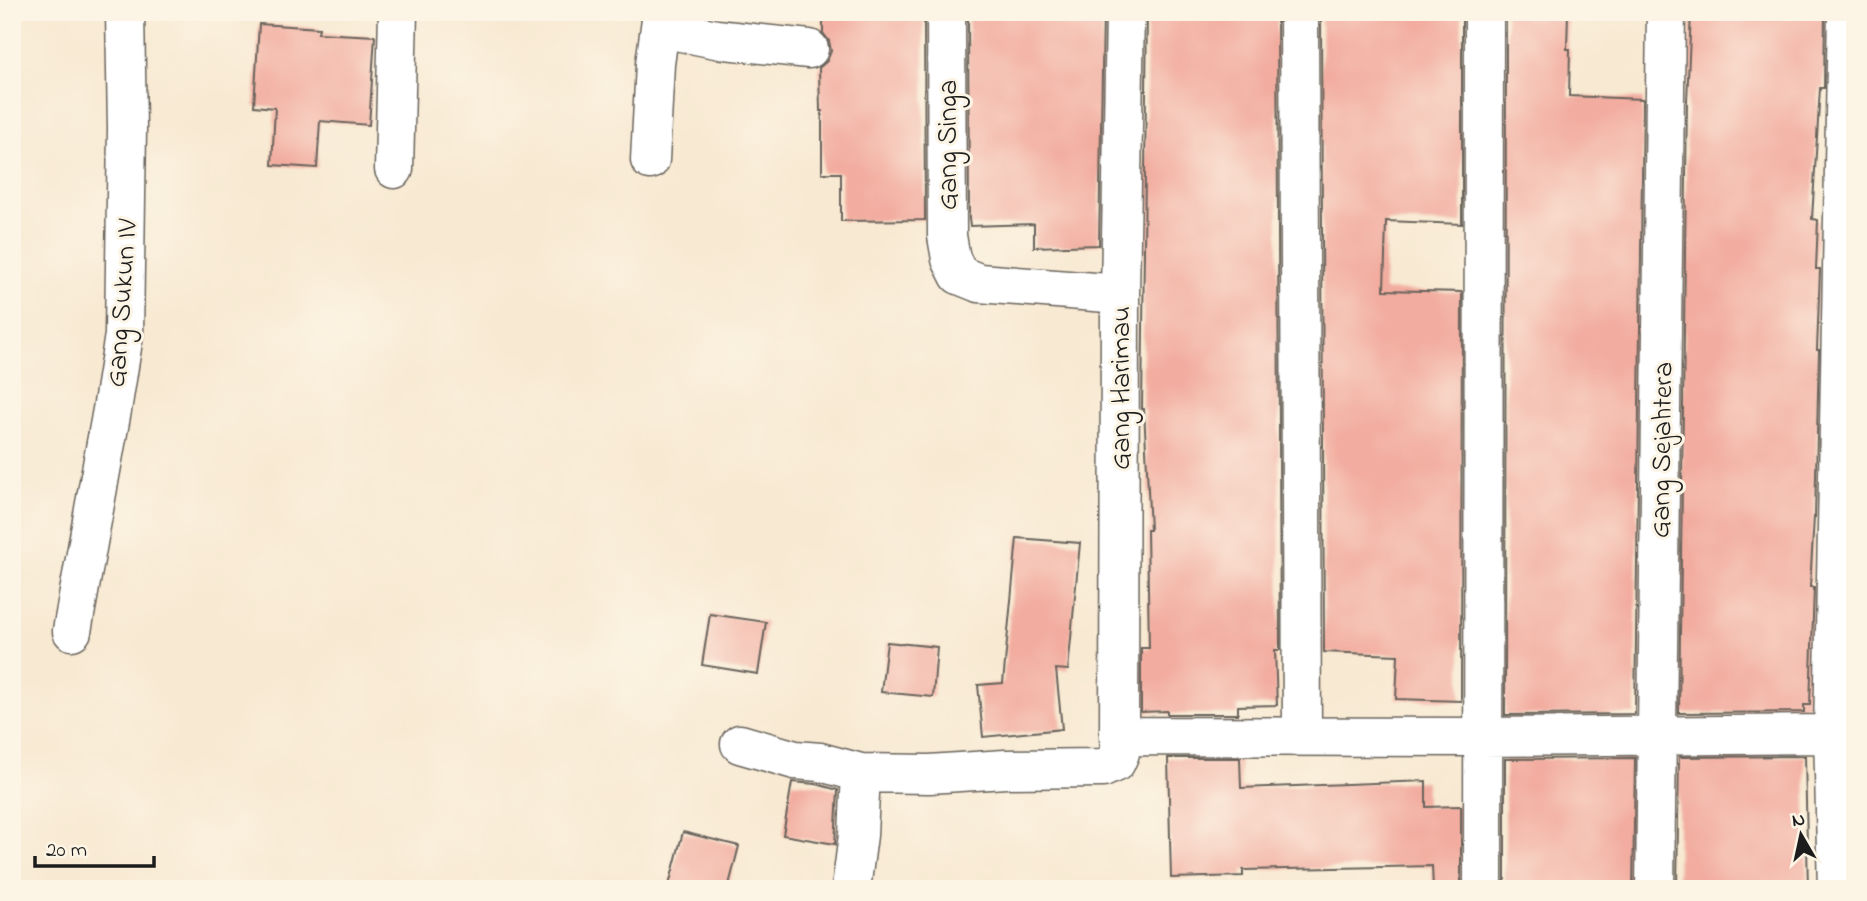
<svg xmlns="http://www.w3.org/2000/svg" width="1867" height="901" font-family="'Indie Flower',sans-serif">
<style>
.building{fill:#f2ada0}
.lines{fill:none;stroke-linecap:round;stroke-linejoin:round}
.minor-casing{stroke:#69645c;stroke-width:41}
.minor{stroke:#fff;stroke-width:38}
.labels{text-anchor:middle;stroke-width:6;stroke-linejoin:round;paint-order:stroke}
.street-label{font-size:28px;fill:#1c1c1c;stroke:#fcf5e5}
</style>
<rect width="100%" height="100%" fill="#fcf5e5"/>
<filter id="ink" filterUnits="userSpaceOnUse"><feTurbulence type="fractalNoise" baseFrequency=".0143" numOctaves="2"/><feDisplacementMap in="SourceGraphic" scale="14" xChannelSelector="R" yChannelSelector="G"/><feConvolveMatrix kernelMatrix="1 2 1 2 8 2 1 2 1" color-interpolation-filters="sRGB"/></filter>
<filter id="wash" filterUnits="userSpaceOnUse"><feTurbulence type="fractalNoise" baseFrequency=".00686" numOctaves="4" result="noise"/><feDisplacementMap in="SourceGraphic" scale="28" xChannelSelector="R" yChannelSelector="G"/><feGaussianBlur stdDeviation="1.57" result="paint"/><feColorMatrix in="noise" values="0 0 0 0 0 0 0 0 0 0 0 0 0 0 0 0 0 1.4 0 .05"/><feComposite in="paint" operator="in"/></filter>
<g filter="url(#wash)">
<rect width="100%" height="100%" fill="#f8e9d2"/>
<g id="blocks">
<path class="building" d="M 823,12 L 924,12 L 925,220 L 841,221 L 841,173 L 822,173 L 822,111 L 820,111 L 819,68 L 827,61 L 831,51 L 829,41 L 823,33 Z
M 968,12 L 1103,12 L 1099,245 L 1034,247 L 1034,224 L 970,226 L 969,219 Z
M 1147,12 L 1277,12 L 1280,650 L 1275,650 L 1277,705 L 1238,706 L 1238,714 L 1167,714 L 1167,711 L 1141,712 L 1141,648 L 1149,648 L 1147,530 L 1150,530 L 1144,409 L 1142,409 Z
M 1321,12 L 1462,12 L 1462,224 L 1386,221 L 1384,290 L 1462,292 L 1461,701 L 1396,699 L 1398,655 L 1324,652 Z
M 1506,12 L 1568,12 L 1567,49 L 1570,49 L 1569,96 L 1643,99 L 1635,714 L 1505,715 Z
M 1691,12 L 1825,12 L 1824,88 L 1820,88 L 1812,219 L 1818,220 L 1816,269 L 1820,269 L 1817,350 L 1819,350 L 1815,517 L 1814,517 L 1810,587 L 1814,587 L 1810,705 L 1804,705 L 1804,712 L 1679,713 L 1687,101 Z
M 259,24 L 319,28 L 318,33 L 375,36 L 369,125 L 320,121 L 317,168 L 272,165 L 275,108 L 254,106 Z
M 1017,538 L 1080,543 L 1068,670 L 1056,669 L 1062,729 L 983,737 L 978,685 L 1003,683 Z
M 710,614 L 766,622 L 758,674 L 702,665 Z
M 887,642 L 937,647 L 933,697 L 881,692 Z
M 1805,756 L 1808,889 L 1677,889 L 1679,757 Z
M 1168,758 L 1240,758 L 1241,788 L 1426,781 L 1426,807 L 1461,806 L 1461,887 L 1433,888 L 1432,866 L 1243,870 L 1243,876 L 1171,878 Z
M 1635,758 L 1633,889 L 1505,889 L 1505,759 Z
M 792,782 L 816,784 L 838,790 L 835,844 L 783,835 Z
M 683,832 L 739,846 L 728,889 L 668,889 Z"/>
</g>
</g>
<g filter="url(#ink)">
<use href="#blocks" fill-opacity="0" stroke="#69645c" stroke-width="2"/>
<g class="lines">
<g class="minor-casing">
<path id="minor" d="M 946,12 L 947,236 L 951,259 L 959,275 L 979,283 L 1120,294
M 1299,12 L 1302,736
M 661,28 L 716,39 L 809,49
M 650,160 L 655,64 L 662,12
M 394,169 L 398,12
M 72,631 L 112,410 L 124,335 L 127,128 L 125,12
M 1119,736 L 1482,737 L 1833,734
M 740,744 L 795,760 L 820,762 L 861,773
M 851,889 L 858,835 L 861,773 L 929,774 L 1005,769 L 1103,768 L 1116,762 L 1120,753 L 1119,736 L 1120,294 L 1125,12
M 1483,889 L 1484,12
M 1655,889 L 1666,12
M 1837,889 L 1833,734 L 1847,12"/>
</g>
<use href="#minor" class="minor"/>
</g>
</g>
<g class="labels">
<g class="street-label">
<text transform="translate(946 145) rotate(-90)" y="10">Gang Singa</text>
<text transform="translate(120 303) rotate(-86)" y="10">Gang Sukun IV</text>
<text transform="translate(1119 388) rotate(-90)" y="10">Gang Harimau</text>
<text transform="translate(1660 450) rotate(-89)" y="10">Gang Sejahtera</text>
</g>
</g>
<rect width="1867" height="901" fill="none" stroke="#fcf5e5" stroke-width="42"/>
<g transform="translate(1801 835) rotate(351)" stroke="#fcf5e5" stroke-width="5" paint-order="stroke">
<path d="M0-5L12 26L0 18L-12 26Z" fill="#1c1c1c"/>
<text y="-10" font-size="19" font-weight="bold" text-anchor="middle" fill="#1c1c1c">N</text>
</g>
<path d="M35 856v10h119v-10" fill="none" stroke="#1c1c1c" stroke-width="3.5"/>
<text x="46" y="856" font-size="21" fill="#1c1c1c" stroke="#fcf5e5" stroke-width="5" paint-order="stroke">20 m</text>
</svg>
